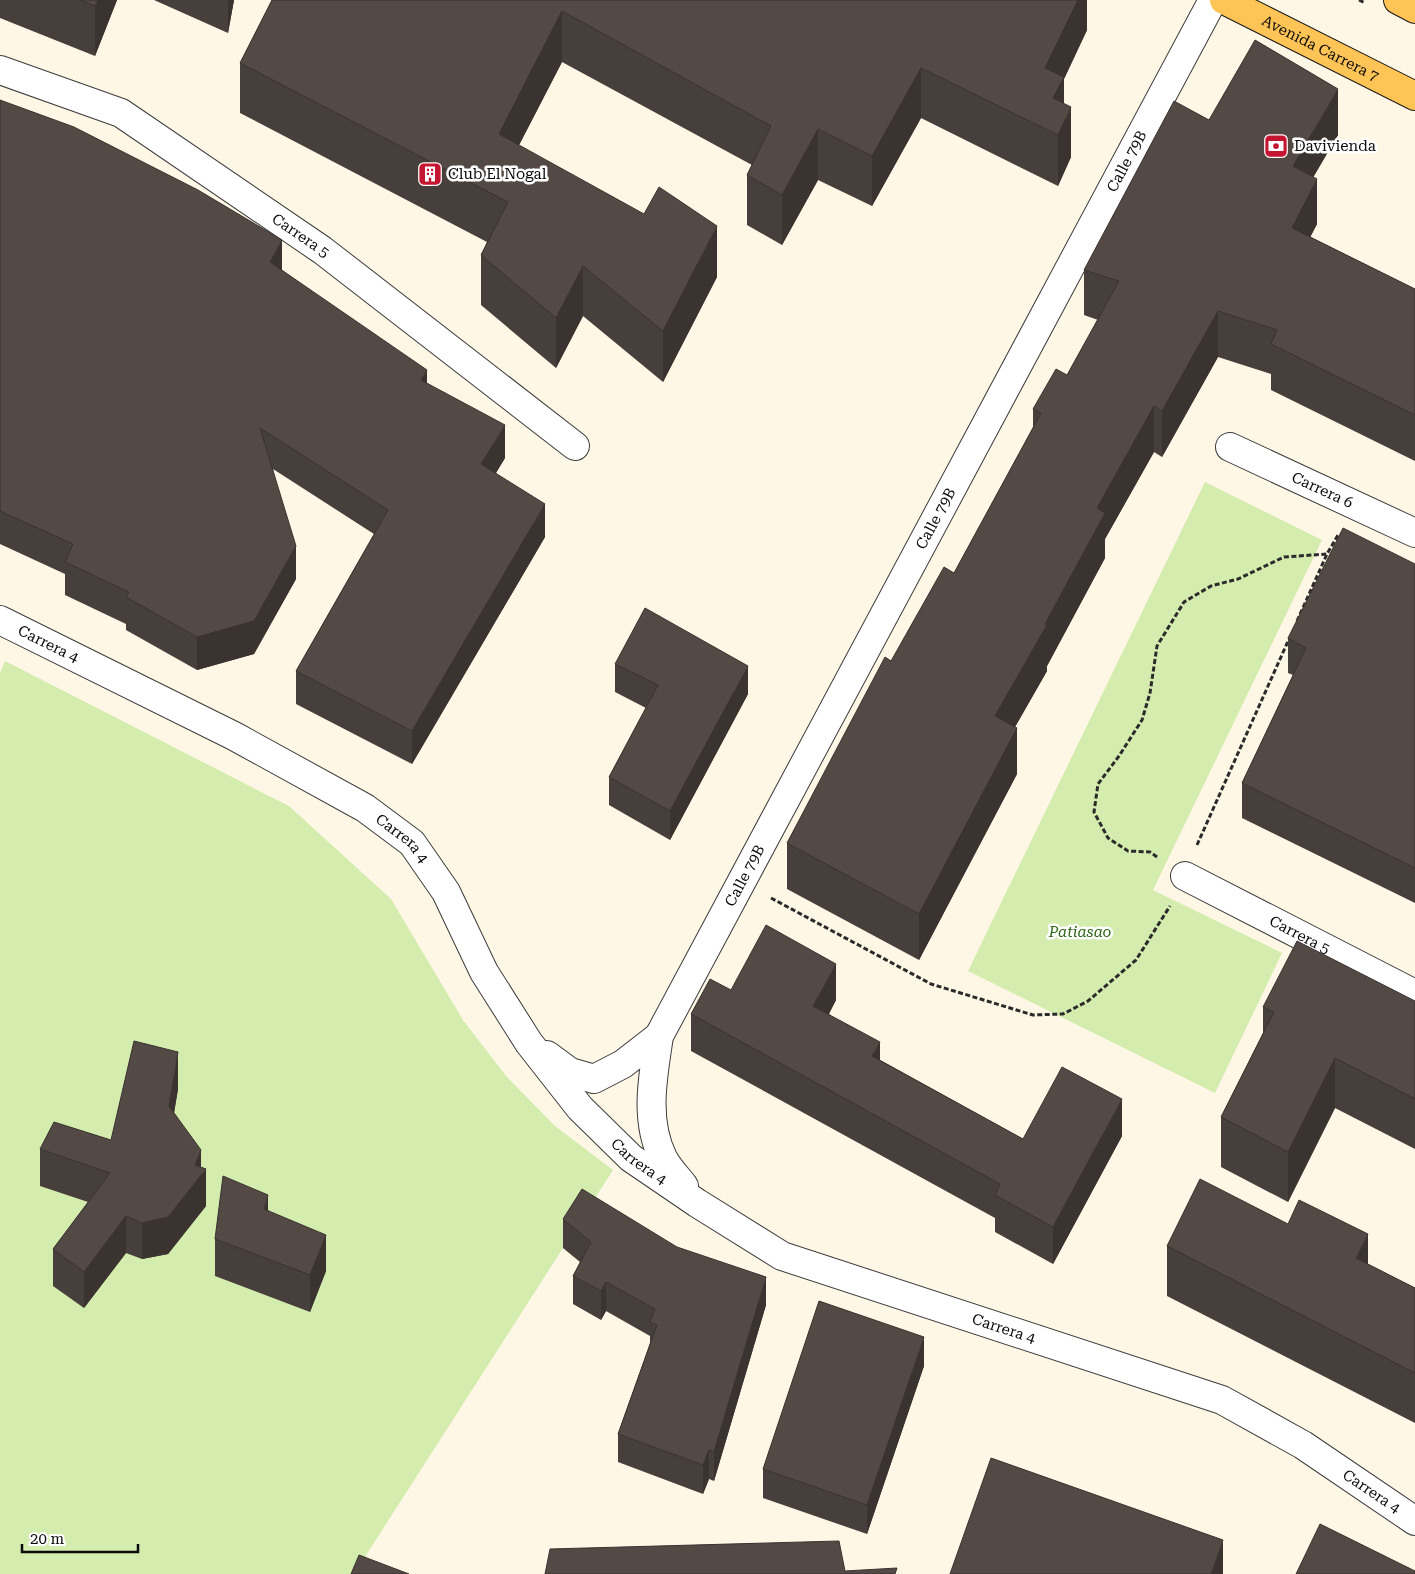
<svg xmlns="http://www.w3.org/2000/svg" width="1415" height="1574" font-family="'Roboto Serif',serif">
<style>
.grass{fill:#d4ecad}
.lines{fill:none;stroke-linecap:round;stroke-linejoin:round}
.minor-casing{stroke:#3c3c3c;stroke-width:30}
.major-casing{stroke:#1a1a1a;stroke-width:30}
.path{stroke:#2b2b2b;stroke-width:3;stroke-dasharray:5 2.5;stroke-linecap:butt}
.minor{stroke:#fff;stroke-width:28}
.major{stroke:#ffc456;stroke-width:28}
.wall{fill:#473f3b}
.shaded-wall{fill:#3a3330}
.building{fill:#534945;stroke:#3a3330}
.labels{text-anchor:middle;stroke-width:5;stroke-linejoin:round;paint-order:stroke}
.street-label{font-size:15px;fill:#090909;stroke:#fff}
.poi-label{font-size:15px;fill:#090909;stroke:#fff;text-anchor:start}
.park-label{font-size:15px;font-style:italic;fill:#2f6615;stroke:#fff}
</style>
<rect width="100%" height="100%" fill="#fff7e6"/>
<path class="grass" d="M 1205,482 L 1322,540 L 1153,890 L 1282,953 L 1215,1093 L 968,971 Z
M 5,661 L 289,806 L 391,899 L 463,1020 L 506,1076 L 555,1126 L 613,1170 L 354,1574 L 0,1574 L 0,673 Z"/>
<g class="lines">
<g class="minor-casing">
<g id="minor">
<path id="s1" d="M 0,70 L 121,113 L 322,250 L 575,446"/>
<path id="s2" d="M 1230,447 L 1415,533"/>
<path id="s3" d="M 0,620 L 234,736 L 365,808 L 412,843 L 446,892 L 484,972 L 529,1043 L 580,1108 L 631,1158 L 697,1203 L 782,1256 L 1222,1400 L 1303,1445 L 1415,1521"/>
<path id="s4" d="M 1185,876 L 1415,994"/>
<path d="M 547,1055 L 570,1072 L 594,1079 L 623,1064 L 659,1036"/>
<path id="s5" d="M 684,1186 C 677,1177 668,1168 663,1158 C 644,1120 653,1076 659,1036 L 1213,0"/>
</g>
</g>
<g class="major-casing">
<g id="major">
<path id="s6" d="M 1224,0 L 1415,96"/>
<path d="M 1398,0 L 1415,9"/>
</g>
</g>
<path class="path" d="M 1359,0 L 1365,3
M 1297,621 L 1327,554 L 1338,535
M 1197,845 L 1289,639
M 1157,857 L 1150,852 L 1128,851 L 1108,838 L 1094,812 L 1098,784 L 1119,756 L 1142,720 L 1150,693 L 1157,646 L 1184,602 L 1211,586 L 1238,579 L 1284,557 L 1327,554
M 771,898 L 931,984 L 1033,1015 L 1063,1014 L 1088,1001 L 1136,960 L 1170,906"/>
<use href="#minor" class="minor"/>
<use href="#major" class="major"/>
</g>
<path class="wall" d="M 0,0 L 117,0 L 95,56 L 0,18 Z
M 154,0 L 234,0 L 228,33 Z
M 272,0 L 1087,0 L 1087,30 L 1064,79 L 1064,104 L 1071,157 L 1058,186 L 921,118 L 872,206 L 818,180 L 782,245 L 747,225 L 747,175 L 752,165 L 562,62 L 519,145 L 717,277 L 663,382 L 583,316 L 556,368 L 481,305 L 481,255 L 487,242 L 240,113 L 240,63 Z
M 0,100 L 282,270 L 427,383 L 505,458 L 496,473 L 545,537 L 412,764 L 296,704 L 296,671 L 374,534 L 273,469 L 296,579 L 254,654 L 197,670 L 126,630 L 126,624 L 65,595 L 65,574 L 0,544 Z
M 1209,120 L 1338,135 L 1313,177 L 1317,224 L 1310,237 L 1415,289 L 1415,461 L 1271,390 L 1271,374 L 1218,357 L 1162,457 L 1154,452 L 1105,539 L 1105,558 L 1047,666 L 1047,671 L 1015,727 L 1017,774 L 919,960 L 787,889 L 787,843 L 891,661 L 954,573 L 1033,428 L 1033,409 L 1067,375 L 1098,320 L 1084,315 L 1084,270 Z
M 1415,564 L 1415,903 L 1242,818 L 1242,783 L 1293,675 L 1288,673 L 1288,638 Z
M 615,664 L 748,694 L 670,840 L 609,805 L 609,777 L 646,708 L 615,692 Z
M 731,990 L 836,1000 L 829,1014 L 880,1060 L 1023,1139 L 1122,1136 L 1053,1264 L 995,1232 L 995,1218 L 691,1051 L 691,1014 Z
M 1415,1001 L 1415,1149 L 1335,1108 L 1288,1202 L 1221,1167 L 1221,1117 L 1263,1033 L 1263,1007 Z
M 178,1089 L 174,1113 L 201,1167 L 206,1206 L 168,1254 L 142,1259 L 126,1253 L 84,1308 L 53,1286 L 53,1249 L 88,1202 L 40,1186 L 40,1149 L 111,1140 Z
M 268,1210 L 326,1271 L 310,1312 L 215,1276 L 215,1239 Z
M 563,1219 L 766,1305 L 714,1481 L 709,1479 L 703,1494 L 618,1462 L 618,1434 L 650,1343 L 650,1336 L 606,1311 L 601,1320 L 573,1304 L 573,1276 L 580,1262 L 563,1248 Z
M 1288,1224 L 1415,1288 L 1415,1423 L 1167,1296 L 1167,1246 Z
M 924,1366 L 867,1534 L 763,1498 L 763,1469 Z"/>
<path class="shaded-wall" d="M 98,0 L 117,0 L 95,56 L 95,6 Z
M 228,0 L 234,0 L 228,33 Z
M 1078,0 L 1087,0 L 1087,30 L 1064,79 L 1064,123 L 1071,107 L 1071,157 L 1058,186 L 1058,135 L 1045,68 Z
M 562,11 L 562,62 L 499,184 L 499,134 Z
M 921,68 L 921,118 L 872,206 L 872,156 Z
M 1338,89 L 1338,135 L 1293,212 L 1293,166 Z
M 818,129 L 818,180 L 782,245 L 782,195 Z
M 1317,179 L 1317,224 L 1292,273 L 1292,228 Z
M 717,226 L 717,277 L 663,382 L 663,331 Z
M 282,240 L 282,273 L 270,262 Z
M 583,266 L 583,316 L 556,368 L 556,318 Z
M 1218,311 L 1218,357 L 1162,457 L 1162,411 Z
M 427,370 L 427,403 L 421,380 Z
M 1154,406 L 1154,452 L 1105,539 L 1105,558 L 1047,666 L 1047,671 L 995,762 L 995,716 L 1045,624 L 1097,508 Z
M 505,425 L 505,458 L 481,497 L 481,464 Z
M 545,504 L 545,537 L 412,764 L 412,731 Z
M 296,546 L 296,579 L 254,654 L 197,670 L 197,637 Z
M 748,666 L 748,694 L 670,840 L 670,811 Z
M 1017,728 L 1017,774 L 919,960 L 919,914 Z
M 836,964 L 836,1000 L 813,1043 L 813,1006 Z
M 880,1042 L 880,1078 L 872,1056 Z
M 178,1052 L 178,1089 L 169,1143 L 169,1106 Z
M 1335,1058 L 1335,1108 L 1288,1202 L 1288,1152 Z
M 1122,1099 L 1122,1136 L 1053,1264 L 1053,1227 Z
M 201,1150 L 201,1176 L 206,1169 L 206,1206 L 168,1254 L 142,1259 L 142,1223 L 195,1165 Z
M 268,1195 L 268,1231 L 264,1209 Z
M 126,1216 L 126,1253 L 84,1308 L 84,1272 Z
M 1368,1234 L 1368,1284 L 1356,1258 Z
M 326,1235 L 326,1271 L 310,1312 L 310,1275 Z
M 766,1277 L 766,1305 L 714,1481 L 714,1452 Z
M 606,1282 L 606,1311 L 601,1320 L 601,1291 Z
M 924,1337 L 924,1366 L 867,1534 L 867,1505 Z
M 709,1450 L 709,1479 L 703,1494 L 703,1465 Z
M 1223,1540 L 1223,1574 L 1211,1574 Z"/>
<path class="building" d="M 80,0 L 98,0 L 95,6 Z
M 272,0 L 1078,0 L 1045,68 L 1064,77 L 1053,98 L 1071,107 L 1058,135 L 921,68 L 872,156 L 818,129 L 782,195 L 747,175 L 771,126 L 562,11 L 499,134 L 644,214 L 659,187 L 717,226 L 663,331 L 583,266 L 556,318 L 481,255 L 508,202 L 240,63 Z
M 1255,40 L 1338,89 L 1293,166 L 1317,179 L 1292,228 L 1415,289 L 1415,415 L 1271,344 L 1277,330 L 1218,311 L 1162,411 L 1154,406 L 1097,508 L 1105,513 L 1045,624 L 1047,625 L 995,716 L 1017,728 L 919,914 L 787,843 L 885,657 L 891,661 L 944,567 L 954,573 L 1041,413 L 1033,409 L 1056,369 L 1067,375 L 1119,281 L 1084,270 L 1174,101 L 1209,120 Z
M 0,100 L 74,127 L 198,190 L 282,240 L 270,262 L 427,370 L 421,380 L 505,425 L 481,464 L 545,504 L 412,731 L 296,671 L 388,510 L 260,428 L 296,546 L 254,621 L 197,637 L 126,597 L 129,592 L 65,562 L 73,544 L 0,511 Z
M 1343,528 L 1415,564 L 1415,868 L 1242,783 L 1306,648 L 1288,638 Z
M 645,608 L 748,666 L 670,811 L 609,777 L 658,685 L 615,664 Z
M 766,925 L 836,964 L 813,1006 L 880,1042 L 872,1056 L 1023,1139 L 1062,1067 L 1122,1099 L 1053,1227 L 995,1195 L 1000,1184 L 691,1014 L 710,979 L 731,990 Z
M 1297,941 L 1415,1001 L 1415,1099 L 1335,1058 L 1288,1152 L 1221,1117 L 1274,1012 L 1263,1007 Z
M 134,1041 L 178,1052 L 169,1106 L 201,1150 L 195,1165 L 206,1169 L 168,1217 L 142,1223 L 126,1216 L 84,1272 L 53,1249 L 110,1173 L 40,1149 L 54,1122 L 111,1140 Z
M 223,1176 L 268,1195 L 264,1209 L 326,1235 L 310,1275 L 215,1239 Z
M 1200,1179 L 1288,1224 L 1299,1200 L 1368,1234 L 1356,1258 L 1415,1288 L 1415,1373 L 1167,1246 Z
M 582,1189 L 677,1247 L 766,1277 L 714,1452 L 709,1450 L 703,1465 L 618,1434 L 657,1325 L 650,1322 L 655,1309 L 606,1282 L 601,1291 L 573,1276 L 591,1242 L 563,1219 Z
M 819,1301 L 924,1337 L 867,1505 L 763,1469 Z
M 991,1458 L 1223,1540 L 1211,1574 L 950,1574 Z
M 1320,1524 L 1415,1571 L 1415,1574 L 1296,1574 Z
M 839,1541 L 845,1571 L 897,1568 L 895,1574 L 545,1574 L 550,1549 Z
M 359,1555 L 409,1574 L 351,1574 Z"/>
<defs>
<g id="bank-square" transform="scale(1.25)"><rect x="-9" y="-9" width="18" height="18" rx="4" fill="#c51631" stroke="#fff"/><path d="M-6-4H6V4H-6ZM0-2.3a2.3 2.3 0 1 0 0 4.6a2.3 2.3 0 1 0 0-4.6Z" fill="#fff"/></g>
<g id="building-square" transform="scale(1.25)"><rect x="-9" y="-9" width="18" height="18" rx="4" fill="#c51631" stroke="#fff"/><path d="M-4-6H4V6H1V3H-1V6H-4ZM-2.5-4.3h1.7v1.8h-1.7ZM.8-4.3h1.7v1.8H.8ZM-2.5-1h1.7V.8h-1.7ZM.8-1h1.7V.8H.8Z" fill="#fff"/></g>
</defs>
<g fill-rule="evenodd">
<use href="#bank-square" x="1276" y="146"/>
<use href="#building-square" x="430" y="174"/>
</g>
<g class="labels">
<g class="street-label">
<text dy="5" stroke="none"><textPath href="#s6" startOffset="108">Avenida Carrera 7</textPath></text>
<text dy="5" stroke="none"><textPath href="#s5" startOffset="1151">Calle 79B</textPath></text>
<text dy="5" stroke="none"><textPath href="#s1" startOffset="346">Carrera 5</textPath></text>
<text dy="5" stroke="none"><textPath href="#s2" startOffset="102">Carrera 6</textPath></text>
<text dy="5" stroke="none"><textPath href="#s5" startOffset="746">Calle 79B</textPath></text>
<text dy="5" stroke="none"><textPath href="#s3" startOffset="54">Carrera 4</textPath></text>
<text dy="5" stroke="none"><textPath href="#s3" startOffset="459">Carrera 4</textPath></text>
<text dy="5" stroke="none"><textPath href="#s5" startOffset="341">Calle 79B</textPath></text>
<text dy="5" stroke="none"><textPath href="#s4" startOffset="129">Carrera 5</textPath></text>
<text dy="5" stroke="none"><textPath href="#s3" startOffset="864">Carrera 4</textPath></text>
<text dy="5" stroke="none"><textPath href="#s3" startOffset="1269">Carrera 4</textPath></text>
<text dy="5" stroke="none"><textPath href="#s3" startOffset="1674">Carrera 4</textPath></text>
</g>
<g class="poi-label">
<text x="1294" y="151">Davivienda</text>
<text x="448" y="179">Club El Nogal</text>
</g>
<g class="park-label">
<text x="1080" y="937">Patiasao</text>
</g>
</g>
<path d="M22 1544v8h116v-8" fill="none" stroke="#090909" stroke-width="2.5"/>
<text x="30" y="1544" font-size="15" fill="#090909" stroke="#ffffff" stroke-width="4" paint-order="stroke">20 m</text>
</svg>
